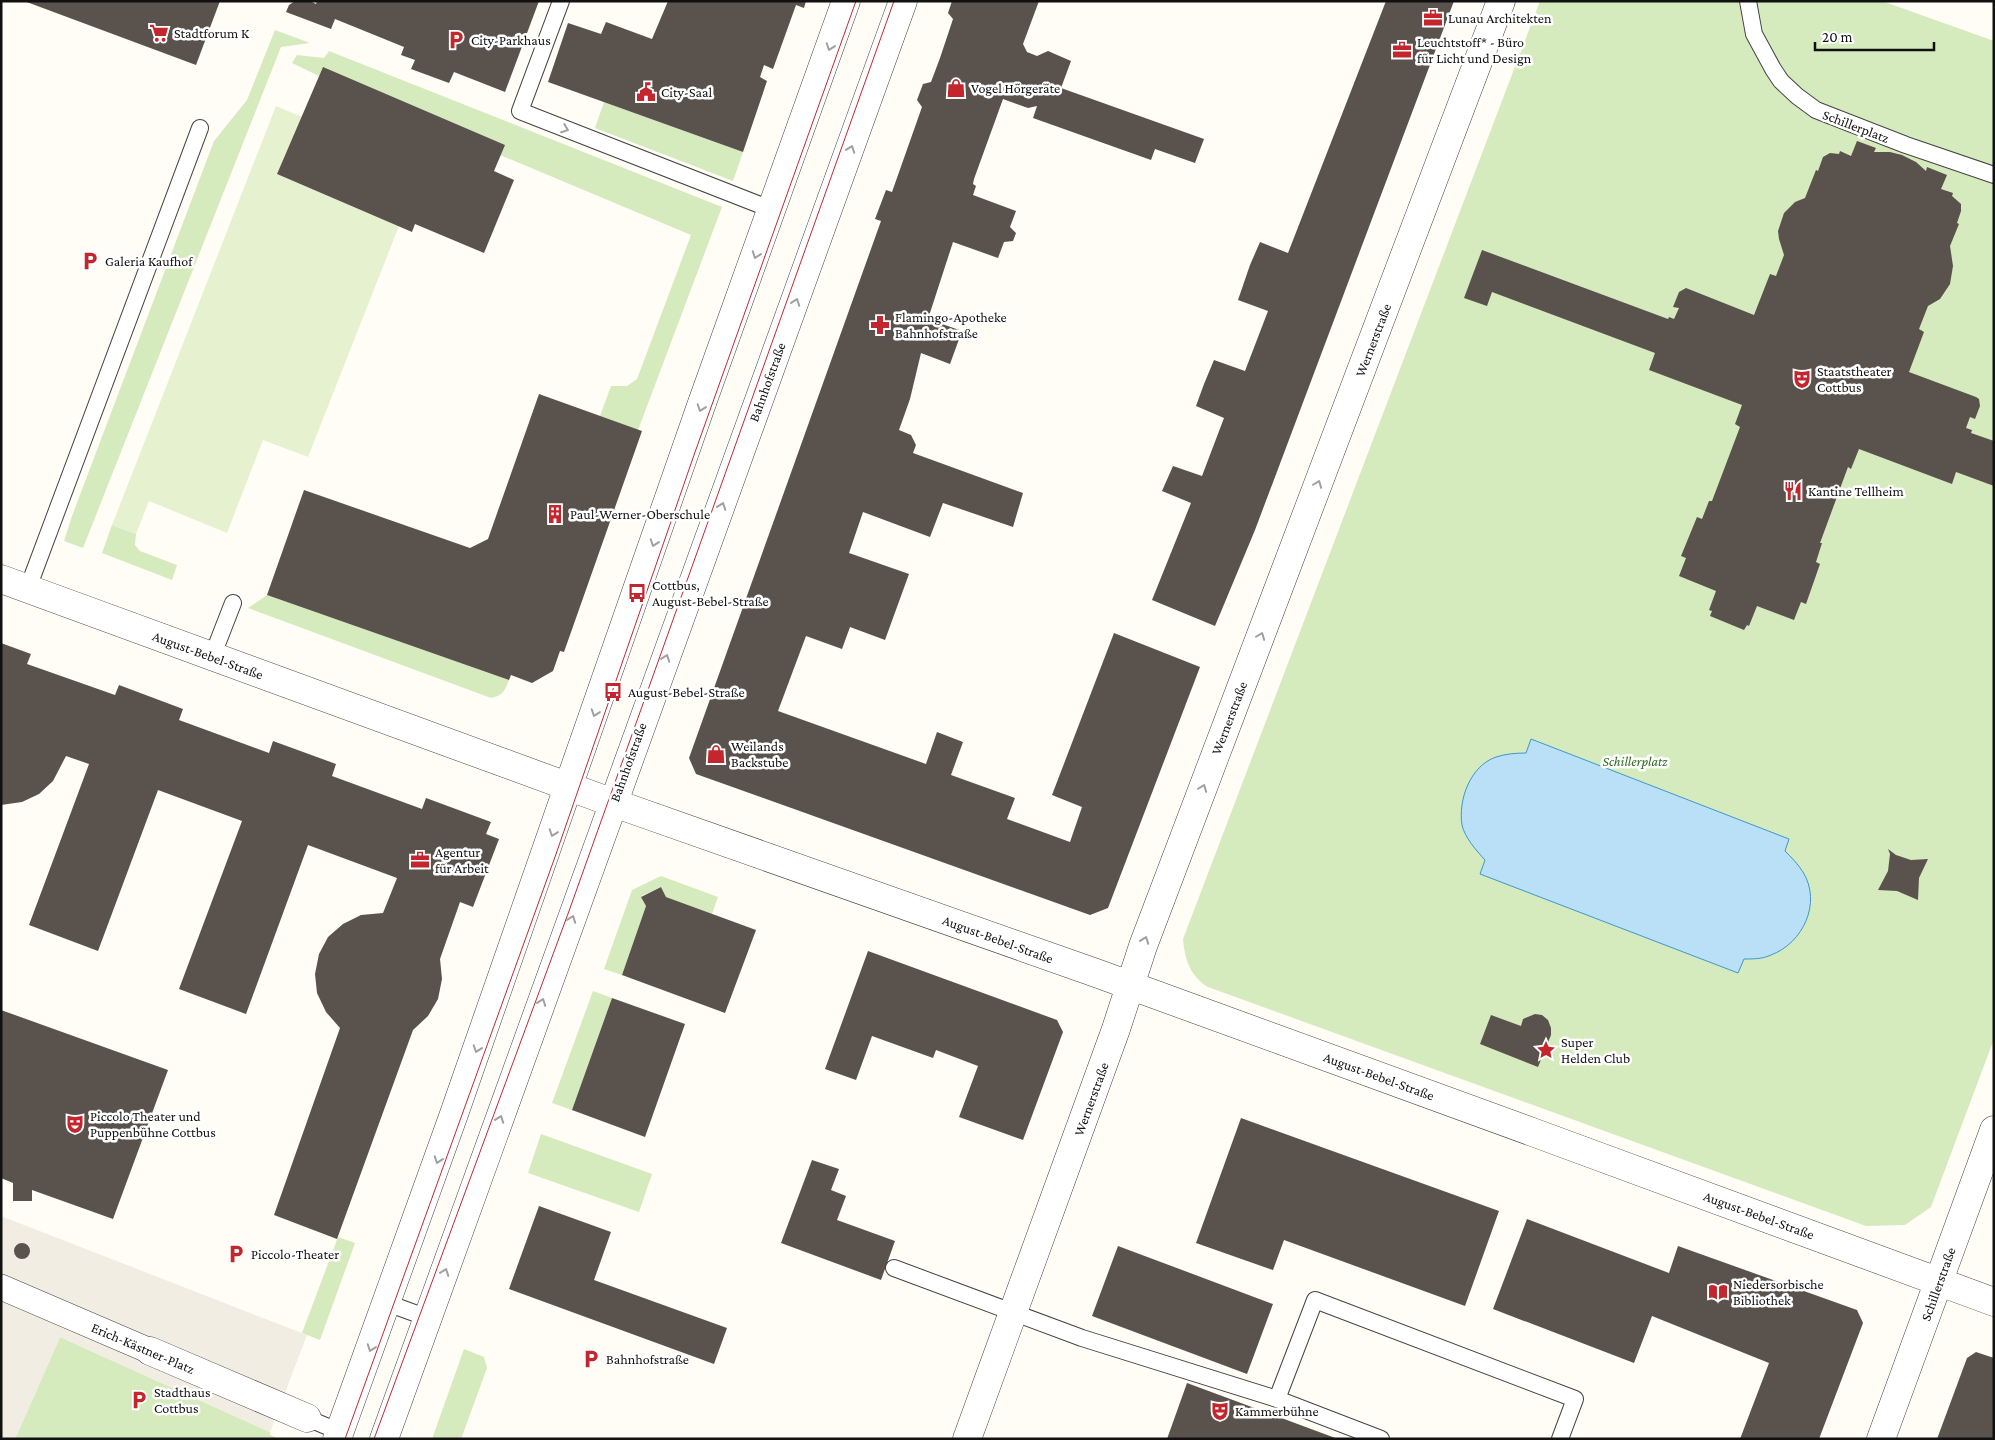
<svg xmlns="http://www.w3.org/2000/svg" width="1995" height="1440" font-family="'Crimson Pro',serif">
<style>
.green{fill:#d5ebbd}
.pitch{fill:#e6f2cf}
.plaza{fill:#f1ede2}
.water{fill:#b9e0f7;stroke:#3f96cf}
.building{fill:#5a524d}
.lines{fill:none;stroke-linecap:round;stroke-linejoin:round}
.service-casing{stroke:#444;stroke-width:18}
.pedestrian-casing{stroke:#444;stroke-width:26}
.minor-casing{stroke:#444;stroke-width:29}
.tertiary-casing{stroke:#444;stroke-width:29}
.service{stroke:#fff;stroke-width:16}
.pedestrian{stroke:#fff;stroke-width:25}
.minor{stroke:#fff;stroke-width:28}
.tertiary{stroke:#fff;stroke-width:28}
.tram{stroke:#c4262e;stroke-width:1}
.oneway{stroke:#a0a0a0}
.labels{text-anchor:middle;stroke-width:5;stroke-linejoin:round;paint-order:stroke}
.poi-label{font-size:14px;fill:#111;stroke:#fff;text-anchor:start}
.street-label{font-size:14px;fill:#111;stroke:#fff}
.park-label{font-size:14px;font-style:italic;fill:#2f6b1f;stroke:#fff}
</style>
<rect width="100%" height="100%" fill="#fffdf5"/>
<path class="green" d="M 1540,1 L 1882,1 L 1994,41 L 1994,1039 L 1931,1207 L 1905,1225 L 1866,1226 L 1208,987 C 1190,976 1185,960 1183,939 Z
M 275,30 L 310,43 L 281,47 L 83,548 L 64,541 L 72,516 L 214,141 L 247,100 Z
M 329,51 L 722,207 L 638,430 L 600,416 L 611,386 L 627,386 L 637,379 L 691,235 L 500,155 L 323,67 L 319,76 L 292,63 L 297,55 L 324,58 Z
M 604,102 L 743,152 L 733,181 L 595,128 Z
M 112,525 L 136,534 L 135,545 L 140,551 L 177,565 L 172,580 L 102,553 Z
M 267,595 L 509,680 C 505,691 502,696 491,698 L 248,608 Z
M 661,876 L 718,897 L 712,914 L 666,897 L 661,887 L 641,896 L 646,906 L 622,975 L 604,969 L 632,890 Z
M 593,991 L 612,998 L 572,1110 L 552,1103 Z
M 541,1134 L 652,1174 L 639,1212 L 528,1173 Z
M 338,1237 L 355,1243 L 320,1340 L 302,1333 Z
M 60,1337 L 270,1432 L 270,1435 L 279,1439 L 15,1439 Z
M 464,1349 L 484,1357 L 487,1368 L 461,1439 L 432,1439 Z"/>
<path class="pitch" d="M 276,106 L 302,117 L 277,174 L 399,226 L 308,457 L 263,440 L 227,533 L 149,501 L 136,534 L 112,525 Z"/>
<path class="plaza" d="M 1,1216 L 307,1335 L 270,1432 L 60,1337 L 15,1439 L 1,1439 Z"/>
<path class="water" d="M 1531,739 L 1789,839 L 1785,851 C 1791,857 1798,864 1803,872 C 1822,903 1803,943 1771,955 C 1763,959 1753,959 1744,959 L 1738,973 L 1480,874 L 1485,860 C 1476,850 1465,838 1462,825 C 1458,800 1470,766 1496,757 C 1505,754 1516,753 1526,753 Z"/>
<path class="building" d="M 24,1 L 220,1 L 196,65 Z
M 295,1 L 310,1 L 316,4 L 317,1 L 539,1 L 505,92 L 454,72 L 449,83 L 411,69 L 415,60 L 401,55 L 404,47 L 335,19 L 331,29 L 286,12 L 289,5 Z
M 668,1 L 806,1 L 804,8 L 796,5 L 773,69 L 764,65 L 760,77 L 767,81 L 743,152 L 548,82 L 568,23 L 601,34 L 606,22 L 652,39 Z
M 952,1 L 1039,1 L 1023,44 L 1027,52 L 1037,56 L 1048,51 L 1071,61 L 1061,88 L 1204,139 L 1195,163 L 1155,149 L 1151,160 L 1033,118 L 1037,106 L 1028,108 L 1003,99 L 974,179 L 973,184 L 976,186 L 973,195 L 1016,211 L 1010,227 L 1016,233 L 1013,241 L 1004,242 L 998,258 L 953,242 L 928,319 L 962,331 L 950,364 L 921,353 L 910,399 L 899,430 L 911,435 L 916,445 L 913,453 L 1023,493 L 1013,527 L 943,503 L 930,537 L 863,512 L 849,553 L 909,574 L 885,640 L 850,627 L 842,649 L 806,636 L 778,711 L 926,764 L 937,732 L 963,742 L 951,775 L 1015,798 L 1007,819 L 1070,842 L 1082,807 L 1052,795 L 1114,633 L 1200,667 L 1108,908 L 1090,915 L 696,774 L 689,758 L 881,221 L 875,219 L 886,190 L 892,192 L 922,107 L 917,100 L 923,84 L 931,82 L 940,58 L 953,19 L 948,13 Z
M 1386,1 L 1454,1 L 1255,530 L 1215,626 L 1152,600 L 1191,503 L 1162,491 L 1173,466 L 1202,476 L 1224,418 L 1196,406 L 1204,384 L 1214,360 L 1245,371 L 1268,311 L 1238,300 L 1250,265 L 1260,242 L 1288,253 Z
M 323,67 L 505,145 L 494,171 L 514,180 L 484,253 L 415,224 L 412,232 L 277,174 Z
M 1857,141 L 1876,148 L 1874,152 L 1890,152 L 1902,155 L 1916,162 L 1926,171 L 1927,167 L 1947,175 L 1941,189 L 1953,193 L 1952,196 L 1961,204 L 1961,211 L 1957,223 L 1959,224 L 1950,246 L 1953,266 L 1950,284 L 1940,299 L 1928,306 L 1919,329 L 1924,332 L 1909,372 L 1976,397 L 1979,399 L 1980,406 L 1975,419 L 1970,417 L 1966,428 L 1972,430 L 1971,433 L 1994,441 L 1994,486 L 1956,472 L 1952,484 L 1859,449 L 1851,469 L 1848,467 L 1820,543 L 1822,543 L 1816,562 L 1820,564 L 1806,604 L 1801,602 L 1794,620 L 1757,606 L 1749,626 L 1747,625 L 1744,630 L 1710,616 L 1712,611 L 1709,610 L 1716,591 L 1679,576 L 1686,558 L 1681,556 L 1697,517 L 1702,519 L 1709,501 L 1712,501 L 1740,427 L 1735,424 L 1742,405 L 1649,370 L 1655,353 L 1492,292 L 1487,306 L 1464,298 L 1482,250 L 1668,319 L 1669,317 L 1674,319 L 1679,308 L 1673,307 L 1679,292 L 1686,288 L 1754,315 L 1770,274 L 1776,276 L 1784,255 L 1779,239 L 1778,231 L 1784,213 L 1795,202 L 1805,198 L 1816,170 L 1818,171 L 1823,157 L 1830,153 L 1839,154 L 1840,151 L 1851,156 Z
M 539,394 L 642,431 L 564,652 L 560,651 L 553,671 L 532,683 L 511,675 L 509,680 L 267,595 L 304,490 L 470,548 L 488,539 Z
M 1,643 L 31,654 L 27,664 L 115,695 L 119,685 L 183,709 L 179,720 L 269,753 L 273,741 L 336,764 L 332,776 L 422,809 L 426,798 L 491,822 L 486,834 L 499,839 L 473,907 L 460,902 L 440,959 L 442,979 L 438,999 L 428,1016 L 413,1030 L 337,1239 L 274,1215 L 340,1028 L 326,1012 L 317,993 L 315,974 L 319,954 L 328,937 L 343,924 L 361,915 L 383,913 L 397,878 L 308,845 L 246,1014 L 179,989 L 242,821 L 158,790 L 98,951 L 29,925 L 89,764 L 66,756 L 53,781 L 39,794 L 22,802 L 1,805 Z
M 1888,849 L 1896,855 L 1911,860 L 1928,859 L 1919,878 L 1918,900 L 1897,891 L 1878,890 L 1888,871 L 1890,854 Z
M 661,887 L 666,897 L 756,930 L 725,1013 L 622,975 L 646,906 L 641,897 Z
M 868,951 L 1057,1020 L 1063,1032 L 1023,1140 L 959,1117 L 978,1066 L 936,1050 L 933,1058 L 872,1036 L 856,1080 L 825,1069 Z
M 612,998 L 685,1024 L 645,1137 L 572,1110 Z
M 1,1010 L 168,1070 L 113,1219 L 32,1190 L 32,1201 L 13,1201 L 13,1183 L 1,1178 Z
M 1535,1014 L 1542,1015 L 1548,1020 L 1551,1028 L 1551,1035 L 1538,1067 L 1480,1044 L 1491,1015 L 1521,1026 L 1523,1019 Z
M 1241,1118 L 1499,1211 L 1465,1306 L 1284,1240 L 1273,1270 L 1196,1243 Z
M 812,1160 L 839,1169 L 831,1190 L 846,1196 L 837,1220 L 895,1241 L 881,1280 L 781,1243 Z
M 539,1206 L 611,1232 L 594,1280 L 727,1328 L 714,1364 L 509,1289 Z
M 1527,1219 L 1669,1273 L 1678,1246 L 1857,1310 L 1863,1323 L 1819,1439 L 1740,1439 L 1769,1363 L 1652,1316 L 1634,1363 L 1493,1309 Z
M14 1251a8 8 0 1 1 16 0a8 8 0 1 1-16 0Z
M 1118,1246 L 1273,1304 L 1247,1374 L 1092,1316 Z
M 1976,1352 L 1994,1358 L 1994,1439 L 1937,1439 L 1967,1358 Z
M 1187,1383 L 1338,1439 L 1167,1439 Z"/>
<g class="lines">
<g class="service-casing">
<path id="service" d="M 561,1 L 520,111 L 773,210
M 1748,1 L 1754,34 L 1773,69 L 1781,81 L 1797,96 L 1816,110 L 1906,145 L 1994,175
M 28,588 L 200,128
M 212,657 L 233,603
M 894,1268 L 1082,1338 L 1277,1399 L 1381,1439
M 387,1303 L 428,1318
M 1277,1399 L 1315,1300 L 1575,1399 L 1560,1439
M 307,1418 L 340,1432"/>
</g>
<g class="pedestrian-casing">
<path id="pedestrian" d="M 1,1287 L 150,1351"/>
</g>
<g class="minor-casing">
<path id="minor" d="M 1,579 L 608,801 L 1096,973 L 1535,1133 L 1994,1302
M 150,1351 L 307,1418
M 967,1439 L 1116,1029 L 1143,946 L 1501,1
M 1881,1439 L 1994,1130"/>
</g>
<g class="tertiary-casing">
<path id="tertiary" d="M 337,1439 L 454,1114 L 702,403 L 846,1
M 384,1439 L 903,1"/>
</g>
<use href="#service" class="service"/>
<use href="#pedestrian" class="pedestrian"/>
<use href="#minor" class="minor"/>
<use href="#tertiary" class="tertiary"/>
<path class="tram" d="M 345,1439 L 555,857 L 694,455 L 856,1
M 374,1439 L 569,911 L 894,1"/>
</g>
<defs><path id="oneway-chevron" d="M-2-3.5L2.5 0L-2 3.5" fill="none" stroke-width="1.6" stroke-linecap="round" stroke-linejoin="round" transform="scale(1.25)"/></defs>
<g class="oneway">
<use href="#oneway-chevron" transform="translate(830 47) rotate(109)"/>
<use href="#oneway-chevron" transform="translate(565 129) rotate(21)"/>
<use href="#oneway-chevron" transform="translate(851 149) rotate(-70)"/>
<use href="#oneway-chevron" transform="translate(756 255) rotate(110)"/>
<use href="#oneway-chevron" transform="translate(796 302) rotate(-70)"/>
<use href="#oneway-chevron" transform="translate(701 408) rotate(109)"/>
<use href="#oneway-chevron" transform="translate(1318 484) rotate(-69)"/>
<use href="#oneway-chevron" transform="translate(722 506) rotate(-70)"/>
<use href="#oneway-chevron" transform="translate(654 543) rotate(109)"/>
<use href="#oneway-chevron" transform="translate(1261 636) rotate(-69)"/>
<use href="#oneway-chevron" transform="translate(666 658) rotate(-70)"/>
<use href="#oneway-chevron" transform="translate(595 713) rotate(109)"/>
<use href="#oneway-chevron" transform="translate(1203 788) rotate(-69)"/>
<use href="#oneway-chevron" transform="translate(553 833) rotate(109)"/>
<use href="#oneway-chevron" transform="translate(572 919) rotate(-70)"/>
<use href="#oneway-chevron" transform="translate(1145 940) rotate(-70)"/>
<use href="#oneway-chevron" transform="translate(542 1002) rotate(-70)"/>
<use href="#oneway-chevron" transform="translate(477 1049) rotate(109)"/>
<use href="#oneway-chevron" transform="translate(500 1119) rotate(-70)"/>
<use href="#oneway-chevron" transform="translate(438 1160) rotate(110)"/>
<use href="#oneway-chevron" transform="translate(445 1272) rotate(-70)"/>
<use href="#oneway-chevron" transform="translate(371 1348) rotate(110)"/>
</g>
<defs>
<g id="office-bare" transform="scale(1.5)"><path d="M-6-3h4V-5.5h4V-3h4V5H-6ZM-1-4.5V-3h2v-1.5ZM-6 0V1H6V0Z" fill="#c4262e" stroke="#fff" stroke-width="2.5" paint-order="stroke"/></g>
<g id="supermarket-bare" transform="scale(1.5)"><path d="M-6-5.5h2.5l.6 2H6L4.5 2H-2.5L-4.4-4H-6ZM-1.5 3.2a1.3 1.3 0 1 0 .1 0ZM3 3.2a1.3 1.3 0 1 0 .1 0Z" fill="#c4262e" stroke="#fff" stroke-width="2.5" paint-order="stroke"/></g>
<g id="parking-bare" transform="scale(1.5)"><path d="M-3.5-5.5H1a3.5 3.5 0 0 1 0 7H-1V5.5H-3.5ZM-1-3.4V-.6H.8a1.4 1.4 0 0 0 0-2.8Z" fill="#c4262e" stroke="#fff" stroke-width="2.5" paint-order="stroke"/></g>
<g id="shop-bare" transform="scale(1.5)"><path d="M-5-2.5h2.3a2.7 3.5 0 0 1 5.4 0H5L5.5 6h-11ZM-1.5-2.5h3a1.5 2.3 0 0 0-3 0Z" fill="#c4262e" stroke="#fff" stroke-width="2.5" paint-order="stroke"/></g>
<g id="civic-bare" transform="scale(1.5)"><path d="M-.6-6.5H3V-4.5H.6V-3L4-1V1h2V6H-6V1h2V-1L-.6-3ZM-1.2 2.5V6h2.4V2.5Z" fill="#c4262e" stroke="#fff" stroke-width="2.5" paint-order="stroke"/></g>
<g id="pharmacy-bare" transform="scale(1.5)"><path d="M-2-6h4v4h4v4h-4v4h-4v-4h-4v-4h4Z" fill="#c4262e" stroke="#fff" stroke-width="2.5" paint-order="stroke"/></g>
<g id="theatre-bare" transform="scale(1.5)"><path d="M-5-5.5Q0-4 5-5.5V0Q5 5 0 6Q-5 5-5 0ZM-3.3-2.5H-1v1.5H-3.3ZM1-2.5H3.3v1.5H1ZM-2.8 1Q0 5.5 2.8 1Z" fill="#c4262e" stroke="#fff" stroke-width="2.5" paint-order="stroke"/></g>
<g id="restaurant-bare" transform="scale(1.5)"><path d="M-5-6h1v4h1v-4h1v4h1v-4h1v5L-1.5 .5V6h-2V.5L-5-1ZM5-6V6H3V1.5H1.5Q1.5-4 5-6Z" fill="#c4262e" stroke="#fff" stroke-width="2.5" paint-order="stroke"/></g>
<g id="building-bare" transform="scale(1.5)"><path d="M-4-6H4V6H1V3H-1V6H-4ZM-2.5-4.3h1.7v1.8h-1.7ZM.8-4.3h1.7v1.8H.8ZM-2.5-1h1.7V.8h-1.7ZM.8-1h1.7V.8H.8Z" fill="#c4262e" stroke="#fff" stroke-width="2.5" paint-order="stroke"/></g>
<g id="bus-bare" transform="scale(1.5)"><path d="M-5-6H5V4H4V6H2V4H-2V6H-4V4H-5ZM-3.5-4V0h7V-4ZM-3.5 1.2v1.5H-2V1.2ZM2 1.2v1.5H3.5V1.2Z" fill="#c4262e" stroke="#fff" stroke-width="2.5" paint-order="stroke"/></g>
<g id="sight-bare" transform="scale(1.5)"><path d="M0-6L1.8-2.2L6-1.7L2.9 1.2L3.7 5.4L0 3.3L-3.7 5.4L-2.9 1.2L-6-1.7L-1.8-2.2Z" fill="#c4262e" stroke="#fff" stroke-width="2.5" paint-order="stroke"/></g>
<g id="library-bare" transform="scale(1.5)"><path d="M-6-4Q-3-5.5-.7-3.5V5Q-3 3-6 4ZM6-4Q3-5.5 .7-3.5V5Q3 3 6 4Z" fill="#c4262e" stroke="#fff" stroke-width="2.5" paint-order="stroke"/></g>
</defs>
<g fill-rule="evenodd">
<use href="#office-bare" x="1433" y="18"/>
<use href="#supermarket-bare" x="159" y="33"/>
<use href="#parking-bare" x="456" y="40"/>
<use href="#office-bare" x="1402" y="50"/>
<use href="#shop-bare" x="956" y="88"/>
<use href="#civic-bare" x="646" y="92"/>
<use href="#parking-bare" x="90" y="261"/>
<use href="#pharmacy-bare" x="880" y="325"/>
<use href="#theatre-bare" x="1802" y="379"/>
<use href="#restaurant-bare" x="1793" y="491"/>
<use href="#building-bare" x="555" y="514"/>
<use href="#bus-bare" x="637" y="593"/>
<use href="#bus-bare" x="613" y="692"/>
<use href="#shop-bare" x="716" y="754"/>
<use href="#office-bare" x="420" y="860"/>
<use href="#sight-bare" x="1546" y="1050"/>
<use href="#theatre-bare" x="75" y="1124"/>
<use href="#parking-bare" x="236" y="1254"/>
<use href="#library-bare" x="1718" y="1292"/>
<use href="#parking-bare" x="591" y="1359"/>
<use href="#parking-bare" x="139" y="1400"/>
<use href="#theatre-bare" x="1220" y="1411"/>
</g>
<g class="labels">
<g class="poi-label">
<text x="1448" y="23">Lunau Architekten</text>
<text x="174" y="38">Stadtforum K</text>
<text x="471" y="45">City-Parkhaus</text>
<text x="1417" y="47">Leuchtstoff* - Büro<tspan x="1417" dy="16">für Licht und Design</tspan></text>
<text x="971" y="93">Vogel Hörgeräte</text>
<text x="661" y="97">City-Saal</text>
<text x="105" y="266">Galeria Kaufhof</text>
<text x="895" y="322">Flamingo-Apotheke<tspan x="895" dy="16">Bahnhofstraße</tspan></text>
<text x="1817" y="376">Staatstheater<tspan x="1817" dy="16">Cottbus</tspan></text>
<text x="1808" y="496">Kantine Tellheim</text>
<text x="570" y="519">Paul-Werner-Oberschule</text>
<text x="652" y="590">Cottbus,<tspan x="652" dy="16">August-Bebel-Straße</tspan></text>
<text x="628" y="697">August-Bebel-Straße</text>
<text x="731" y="751">Weilands<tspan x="731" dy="16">Backstube</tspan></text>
<text x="435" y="857">Agentur<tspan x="435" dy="16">für Arbeit</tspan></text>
<text x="1561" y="1047">Super<tspan x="1561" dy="16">Helden Club</tspan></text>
<text x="90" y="1121">Piccolo Theater und<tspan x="90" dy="16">Puppenbühne Cottbus</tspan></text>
<text x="251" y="1259">Piccolo-Theater</text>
<text x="1733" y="1289">Niedersorbische<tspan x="1733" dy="16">Bibliothek</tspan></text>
<text x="606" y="1364">Bahnhofstraße</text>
<text x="154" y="1397">Stadthaus<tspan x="154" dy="16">Cottbus</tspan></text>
<text x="1235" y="1416">Kammerbühne</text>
</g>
<g class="street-label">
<text transform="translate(1856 126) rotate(21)" y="5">Schillerplatz</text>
<text transform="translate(1373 340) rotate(-69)" y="5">Wernerstraße</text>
<text transform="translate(767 382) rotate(-70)" y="5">Bahnhofstraße</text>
<text transform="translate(208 655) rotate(20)" y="5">August-Bebel-Straße</text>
<text transform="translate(1229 718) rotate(-69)" y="5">Wernerstraße</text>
<text transform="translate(628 762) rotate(-70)" y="5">Bahnhofstraße</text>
<text transform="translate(998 939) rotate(20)" y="5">August-Bebel-Straße</text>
<text transform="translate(1379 1076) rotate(20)" y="5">August-Bebel-Straße</text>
<text transform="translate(1091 1099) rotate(-70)" y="5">Wernerstraße</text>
<text transform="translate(1759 1215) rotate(20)" y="5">August-Bebel-Straße</text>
<text transform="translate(1938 1284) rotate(-70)" y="5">Schillerstraße</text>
<text transform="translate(143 1348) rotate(23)" y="5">Erich-Kästner-Platz</text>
</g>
<g class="park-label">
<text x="1635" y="766">Schillerplatz</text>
</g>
</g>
<rect width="1995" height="1440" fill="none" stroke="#111111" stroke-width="5"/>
<path d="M1815 42v8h119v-8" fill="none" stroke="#111111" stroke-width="2.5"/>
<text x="1822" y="42" font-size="15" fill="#111111" stroke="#ffffff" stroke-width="4" paint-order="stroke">20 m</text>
</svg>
